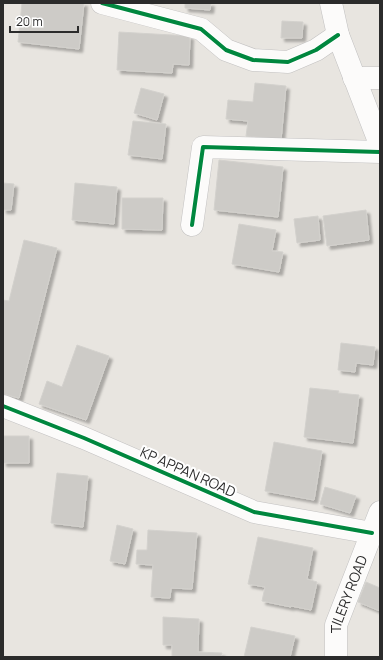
<svg xmlns="http://www.w3.org/2000/svg" width="383" height="660" font-family="Manrope,sans-serif">
<style>
.building{fill:#cdcbc7;stroke:#d3d1cd;filter:url(#shadow)}
.lines{fill:none;stroke-linecap:round;stroke-linejoin:round}
.street-casing{stroke:#c2c1c1;stroke-width:23}
.secondary-casing{stroke:#c2c1c1;stroke-width:23}
.street{stroke:#fcfbfa;stroke-width:22}
.secondary{stroke:#fcfbfa;stroke-width:22}
.cycleway-casing{stroke:#fff;stroke-width:6}
.cycleway{stroke:#00873e;stroke-width:4}
.labels{text-anchor:middle;stroke-width:4;stroke-linejoin:round;paint-order:stroke}
.street-label{font-size:14px;fill:#2b2b2b;stroke:#fff}
</style>
<defs>
<filter id="shadow"><feDropShadow dx="3.5" dy="3.5" stdDeviation="1" flood-color="#0004"/></filter>
</defs>
<rect width="100%" height="100%" fill="#e8e5e0"/>
<path class="building" d="M 22,3 L 84,3 L 79,49 L 18,42 Z
M 185,3 L 211,3 L 210,10 L 185,8 Z
M 282,21 L 303,22 L 302,38 L 281,38 Z
M 119,32 L 190,36 L 189,65 L 173,64 L 172,73 L 117,70 Z
M 255,83 L 286,86 L 281,140 L 246,136 L 248,121 L 226,119 L 228,100 L 253,102 Z
M 141,88 L 164,94 L 157,120 L 134,113 Z
M 133,121 L 166,124 L 162,159 L 128,155 Z
M 219,160 L 283,167 L 278,217 L 214,210 Z
M 3,183 L 14,184 L 11,210 L 3,210 Z
M 75,183 L 117,187 L 114,224 L 72,220 Z
M 122,198 L 163,198 L 162,230 L 122,229 Z
M 366,210 L 369,240 L 327,246 L 323,216 Z
M 318,216 L 320,240 L 297,243 L 294,219 Z
M 239,224 L 276,230 L 272,251 L 283,252 L 279,272 L 232,264 Z
M 24,240 L 57,248 L 19,398 L 3,394 L 3,300 L 9,301 Z
M 341,343 L 375,347 L 373,365 L 356,363 L 355,372 L 338,370 Z
M 77,345 L 109,356 L 86,420 L 39,404 L 47,381 L 62,387 Z
M 310,388 L 339,391 L 338,393 L 359,395 L 353,443 L 304,437 Z
M 3,436 L 29,436 L 29,463 L 3,463 Z
M 274,442 L 322,451 L 314,500 L 265,491 Z
M 57,473 L 88,476 L 83,527 L 51,523 Z
M 325,487 L 356,496 L 350,513 L 320,504 Z
M 117,525 L 133,529 L 125,564 L 110,561 Z
M 148,530 L 197,533 L 192,589 L 171,588 L 170,598 L 151,597 L 153,565 L 136,564 L 137,550 L 147,550 Z
M 258,537 L 313,548 L 307,579 L 317,582 L 311,610 L 291,606 L 291,607 L 262,601 L 265,587 L 248,584 Z
M 366,582 L 380,588 L 380,611 L 358,602 Z
M 163,617 L 199,619 L 198,652 L 222,653 L 221,657 L 172,657 L 172,645 L 163,645 Z
M 251,627 L 295,636 L 290,657 L 244,657 Z"/>
<g class="lines">
<g class="street-casing">
<path id="street" d="M 102,3 L 201,29 L 226,50 L 253,60 L 288,62 L 316,50 L 338,35
M 354,78 L 380,78
M 192,225 L 203,147 L 380,152
M 3,406 L 84,438 L 254,512 L 372,533"/>
</g>
<g class="secondary-casing">
<g id="secondary">
<path d="M 331,3 L 338,35 L 380,144"/>
<path id="s1" d="M 336,657 L 336,625 L 380,512"/>
</g>
</g>
<use href="#street" class="street"/>
<use href="#secondary" class="secondary"/>
<g class="cycleway-casing">
<path id="cycleway" d="M 102,3 L 201,29 L 226,50 L 253,60 L 288,62 L 316,50 L 338,35
M 192,225 L 203,147 L 380,152
M 3,406 L 84,438 L 254,512 L 372,533"/>
</g>
<use href="#cycleway" class="cycleway"/>
</g>
<g class="labels">
<g class="street-label">
<text transform="translate(188 472) rotate(24)" y="5">KP APPAN ROAD</text>
<text dy="5" stroke="none"><textPath href="#s1" startOffset="65">TILERY ROAD</textPath></text>
</g>
</g>
<rect width="383" height="660" fill="none" stroke="#2b2b2b" stroke-width="8"/>
<path d="M10 26v6h68v-6" fill="none" stroke="#2b2b2b" stroke-width="2"/>
<text x="16" y="26" font-size="12" fill="#2b2b2b" stroke="#ffffff" stroke-width="3" paint-order="stroke">20 m</text>
</svg>
